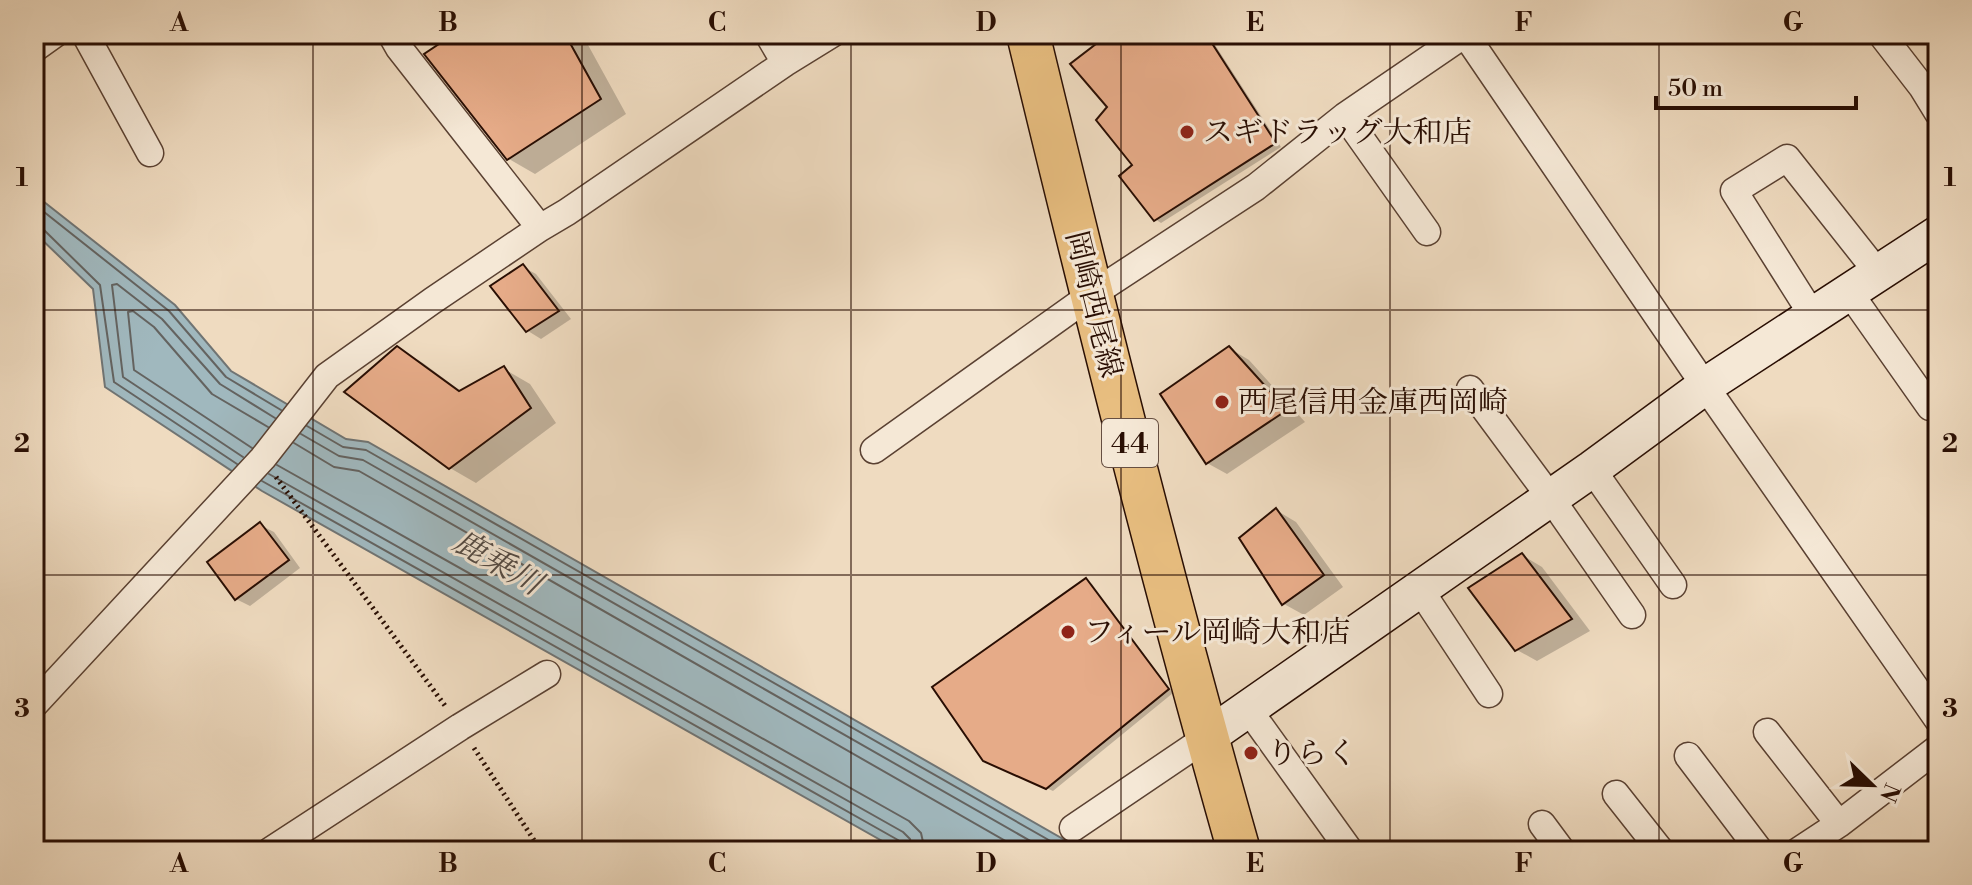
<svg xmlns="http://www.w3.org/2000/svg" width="1972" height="885" font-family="'Libre Bodoni','Noto Serif JP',serif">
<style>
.water{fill:#a0b8be;stroke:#707473;stroke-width:2}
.shadow{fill:#0003}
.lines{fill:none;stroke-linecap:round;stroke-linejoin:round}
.shore{stroke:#646360;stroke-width:2}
.building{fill:#e6ab88;stroke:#290e03;stroke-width:2}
.street-casing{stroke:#5a4132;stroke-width:29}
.secondary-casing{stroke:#290e03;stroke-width:39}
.primary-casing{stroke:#290e03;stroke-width:45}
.path{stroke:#290e03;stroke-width:5;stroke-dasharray:2 4;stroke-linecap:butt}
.street{stroke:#f5e8d6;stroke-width:26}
.secondary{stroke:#f5e8d6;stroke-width:36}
.primary{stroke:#e8be80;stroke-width:42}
.grid{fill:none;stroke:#290e03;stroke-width:2;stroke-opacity:0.55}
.poi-dot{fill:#8f2418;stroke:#f5e8d6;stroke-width:3}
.labels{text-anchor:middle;stroke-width:6;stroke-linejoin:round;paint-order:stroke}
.shield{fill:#f5e8d6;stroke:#664f42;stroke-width:2}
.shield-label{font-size:28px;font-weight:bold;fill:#290e03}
.poi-label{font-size:30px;fill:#290e03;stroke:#f5e8d6;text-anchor:start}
.street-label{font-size:30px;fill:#290e03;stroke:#f5e8d6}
.water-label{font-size:32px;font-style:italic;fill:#534a44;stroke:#f5e8d6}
.neatline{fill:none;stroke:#290e03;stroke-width:3}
.grid-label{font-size:26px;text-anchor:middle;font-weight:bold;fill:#290e03}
</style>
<rect width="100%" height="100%" fill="#efdbc0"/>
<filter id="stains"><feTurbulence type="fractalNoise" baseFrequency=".0025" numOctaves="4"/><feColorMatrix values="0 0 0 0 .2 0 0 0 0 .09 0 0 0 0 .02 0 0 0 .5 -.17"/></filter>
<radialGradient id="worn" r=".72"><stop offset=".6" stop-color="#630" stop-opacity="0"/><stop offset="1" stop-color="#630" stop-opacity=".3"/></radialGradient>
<path class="water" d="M 34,194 L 175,305 L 231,371 L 346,439 L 368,442 L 1084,851 L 900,851 L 262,491 L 105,387 L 93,289 L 34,232 Z"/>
<path class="shadow" d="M 457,34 L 582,34 L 626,114 L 535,174 L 509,159 Z
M 1112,34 L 1208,34 L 1281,147 L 1161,223 L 1155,219 L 1110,107 Z
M 523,267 L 536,274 L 571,319 L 541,339 L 528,331 Z
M 397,348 L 423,363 L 462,392 L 504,369 L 530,384 L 556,423 L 476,483 L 450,468 Z
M 1229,348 L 1249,360 L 1305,422 L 1227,474 L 1207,463 Z
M 1276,510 L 1296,522 L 1343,587 L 1304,615 L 1284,604 Z
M 260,525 L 274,532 L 300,568 L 250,606 L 236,599 Z
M 1522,555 L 1542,567 L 1590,631 L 1537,661 L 1517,650 Z
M 1086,580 L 1092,584 L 1173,693 L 1053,791 L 991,763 Z
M 1320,844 L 1331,851 L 1311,851 Z"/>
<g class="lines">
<path class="shore" d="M 34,204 L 169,311 L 226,377 L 281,410
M 34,227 L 43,229 L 100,285 L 114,382 L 237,464
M 307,426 L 343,447 L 366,450 L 1068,851
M 301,434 L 339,456 L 363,460 L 1048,851
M 294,443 L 334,467 L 359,471 L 1023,851
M 252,448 L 134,370 L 128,312 L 133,311 L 154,327 L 212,394 L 268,427
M 243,457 L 123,377 L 112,285 L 117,284 L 162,319 L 220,384 L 275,418
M 277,465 L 909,821 L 921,833 L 925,851
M 269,474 L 903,832 L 910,839 L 913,851
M 262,481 L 898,840 L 902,845 L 903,851"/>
</g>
<path class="building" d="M 454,34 L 565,34 L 601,99 L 507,160 L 424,54 Z
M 1109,34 L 1206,34 L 1276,143 L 1154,221 L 1119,176 L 1132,165 L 1096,120 L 1107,107 L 1070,64 Z
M 523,264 L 559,311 L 526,332 L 490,286 Z
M 397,346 L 459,391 L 504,366 L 531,408 L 449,469 L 344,392 Z
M 1229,346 L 1287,410 L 1206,464 L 1160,394 Z
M 1276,508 L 1324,575 L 1282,605 L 1239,538 Z
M 260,522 L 289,560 L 235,600 L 207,562 Z
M 1522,553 L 1572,619 L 1515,651 L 1468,588 Z
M 1086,578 L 1169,689 L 1046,789 L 983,761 L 932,687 Z"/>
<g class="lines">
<g class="street-casing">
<path id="street" d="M 85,34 L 150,153
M 391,34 L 399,48 L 540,228
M 768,34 L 785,63
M 1465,34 L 1705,386 L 1938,720
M 1881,34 L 1922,87 L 1938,113
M 34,49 L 55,34
M 1345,116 L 1427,232
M 1849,292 L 1930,407
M 1813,316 L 1734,191 L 1787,158 L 1878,273
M 1470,389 L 1550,497 L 1632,615
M 874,450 L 1091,295 L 1256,187 L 1345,116 L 1465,34
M 1592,469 L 1673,585
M 1419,588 L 1489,694
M 34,705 L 263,458 L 327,376 L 432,301 L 540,228 L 567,212 L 785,63 L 832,34
M 1248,709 L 1350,851
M 1767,732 L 1839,824
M 1688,756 L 1760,851
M 1616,794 L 1661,851
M 1542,824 L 1562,851
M 1073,828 L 1206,738
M 270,851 L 460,727 L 547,674
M 1798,851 L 1839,824 L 1938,748"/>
</g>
<g class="secondary-casing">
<path id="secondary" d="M 1206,738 L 1592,469 L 1705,386 L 1938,234"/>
</g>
<g class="primary-casing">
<path id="primary" d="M 1028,34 C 1094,307 1162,580 1239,851"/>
</g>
<path class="path" d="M 276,477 L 446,707
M 474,748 L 541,851
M 1037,851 L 1052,841"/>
<use href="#street" class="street"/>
<use href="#secondary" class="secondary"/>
<use href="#primary" class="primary"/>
</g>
<path class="grid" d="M 313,34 L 313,851M 582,34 L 582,851M 851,34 L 851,851M 1121,34 L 1121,851M 1390,34 L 1390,851M 1659,34 L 1659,851M 34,310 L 1938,310M 34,575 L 1938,575"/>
<g class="poi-dot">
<circle cx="1187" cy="132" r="8"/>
<circle cx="1222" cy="402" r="8"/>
<circle cx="1068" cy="632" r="8"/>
<circle cx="1251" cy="753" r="8"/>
</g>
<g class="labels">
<rect class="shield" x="1102" y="419" width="56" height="48" rx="6"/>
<g class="shield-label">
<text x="1130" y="453">44</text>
</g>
<g class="poi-label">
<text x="1203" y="142">スギドラッグ大和店</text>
<text x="1238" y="412">西尾信用金庫西岡崎</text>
<text x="1084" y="642">フィール岡崎大和店</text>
<text x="1267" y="763">りらく</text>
</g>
<g class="street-label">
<text transform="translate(1094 304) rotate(76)" y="10">岡崎西尾線</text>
</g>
<g class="water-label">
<text transform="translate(498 562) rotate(30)" y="11">鹿乗川</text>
</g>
</g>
<rect width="1972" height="885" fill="none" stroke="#efdbc0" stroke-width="88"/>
<g transform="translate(1872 785) rotate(113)" stroke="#f5e8d6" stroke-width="6" paint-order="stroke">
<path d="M0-6L14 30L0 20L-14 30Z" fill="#290e03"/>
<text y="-12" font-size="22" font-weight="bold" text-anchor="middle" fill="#290e03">N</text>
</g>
<path d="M1656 96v12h200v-12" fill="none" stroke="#290e03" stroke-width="4"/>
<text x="1668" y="96" font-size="24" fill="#290e03" stroke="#f5e8d6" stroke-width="6" paint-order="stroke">50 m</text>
<rect x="44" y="44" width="1884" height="797" class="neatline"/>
<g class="grid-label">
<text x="179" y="31">A</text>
<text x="448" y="31">B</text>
<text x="717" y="31">C</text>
<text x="986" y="31">D</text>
<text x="1255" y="31">E</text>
<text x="1524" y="31">F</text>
<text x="1793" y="31">G</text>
<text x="22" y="186">1</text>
<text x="1950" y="186">1</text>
<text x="22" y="452">2</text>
<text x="1950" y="452">2</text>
<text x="22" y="717">3</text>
<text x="1950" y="717">3</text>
<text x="179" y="872">A</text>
<text x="448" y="872">B</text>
<text x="717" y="872">C</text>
<text x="986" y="872">D</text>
<text x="1255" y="872">E</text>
<text x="1524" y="872">F</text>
<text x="1793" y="872">G</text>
</g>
<rect width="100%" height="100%" filter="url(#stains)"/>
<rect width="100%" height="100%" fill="url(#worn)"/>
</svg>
